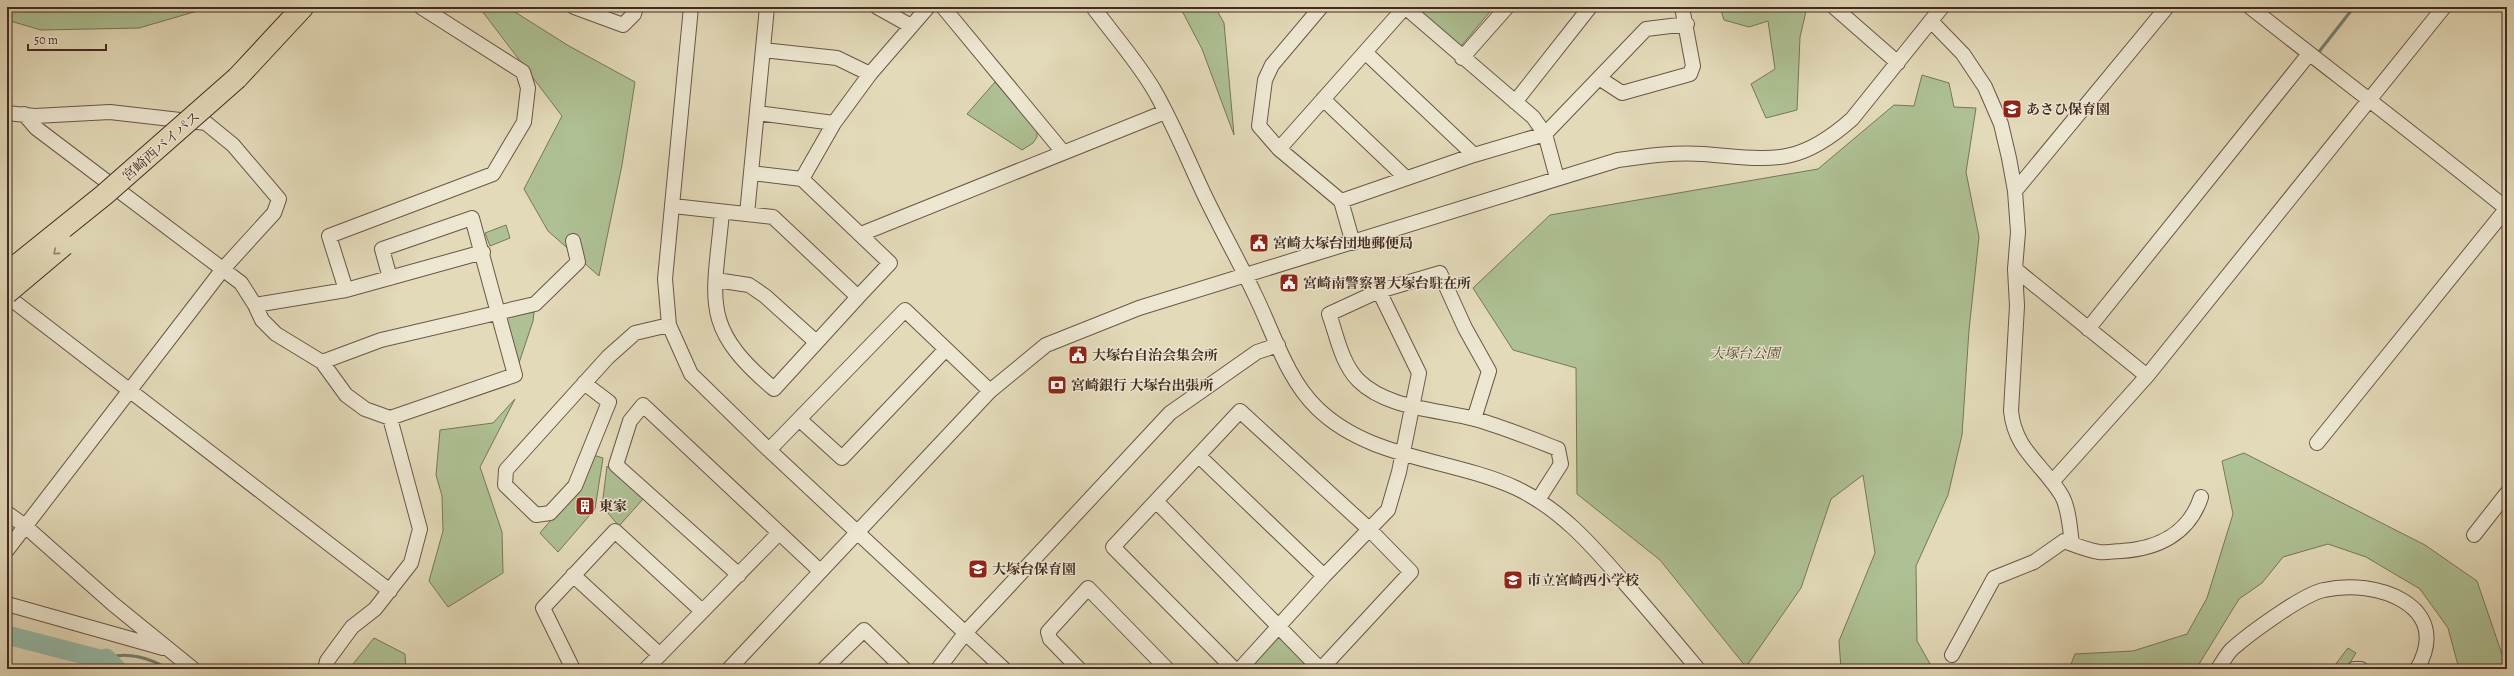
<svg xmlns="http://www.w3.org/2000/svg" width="2514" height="676" font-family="Alegreya,'Noto Serif JP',serif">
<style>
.green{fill:#aec194;stroke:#78765a}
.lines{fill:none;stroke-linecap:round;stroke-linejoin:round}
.stream{stroke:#758173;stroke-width:3}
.river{stroke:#96bbaa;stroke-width:19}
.minor-casing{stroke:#6b5647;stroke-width:16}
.highway-casing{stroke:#432a21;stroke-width:23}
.minor{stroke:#ede7d2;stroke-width:14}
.highway{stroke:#e3dab9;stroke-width:21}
.highway-bridge-casing{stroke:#432a21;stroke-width:23;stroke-linecap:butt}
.highway-bridge{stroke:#e3dab9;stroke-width:21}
.oneway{stroke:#93826d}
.labels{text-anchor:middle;stroke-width:3;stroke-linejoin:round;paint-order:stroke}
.poi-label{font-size:14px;font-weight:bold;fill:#432a21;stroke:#ede7d2;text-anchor:start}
.street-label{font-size:14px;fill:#432a21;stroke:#ede7d2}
.park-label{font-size:14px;font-style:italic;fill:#584838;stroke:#ede7d2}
</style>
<rect width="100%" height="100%" fill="#e3dab9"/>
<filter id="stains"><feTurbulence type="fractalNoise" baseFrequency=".005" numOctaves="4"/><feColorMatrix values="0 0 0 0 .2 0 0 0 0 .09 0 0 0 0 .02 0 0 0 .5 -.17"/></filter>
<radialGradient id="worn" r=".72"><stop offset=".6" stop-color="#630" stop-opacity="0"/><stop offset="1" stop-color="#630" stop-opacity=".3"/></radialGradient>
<path class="green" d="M 7,7 L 211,7 L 139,28 L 41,30 L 7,20 Z
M 479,7 L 507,7 L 569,46 L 635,82 L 622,165 L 599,276 L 548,231 L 524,189 L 562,116 Z
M 1180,7 L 1215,7 L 1224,23 L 1234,135 L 1202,49 Z
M 1414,7 L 1494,7 L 1461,46 L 1452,42 Z
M 1720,7 L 1741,7 L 1743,12 L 1753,7 L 1807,7 L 1800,37 L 1797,110 L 1766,118 L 1751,84 L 1775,69 L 1768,21 L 1749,27 L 1724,20 Z
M 1922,75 L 1949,83 L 1954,107 L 1976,108 L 1966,172 L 1979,237 L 1969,330 L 1962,435 L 1948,495 L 1916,566 L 1917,641 L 1933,669 L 1841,669 L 1839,641 L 1875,553 L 1863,475 L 1831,499 L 1801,588 L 1746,667 L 1660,560 L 1577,494 L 1576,368 L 1513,350 L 1473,288 L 1550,215 L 1818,169 L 1894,105 L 1914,106 Z
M 995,82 L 1037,129 L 1037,137 L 1033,143 L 1022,150 L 967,114 Z
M 506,225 L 510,238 L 490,246 L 485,233 Z
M 534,312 L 533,321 L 518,366 L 505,317 Z
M 515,399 L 480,467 L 502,532 L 503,573 L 448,607 L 429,581 L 443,531 L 442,496 L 436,475 L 440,430 L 493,423 Z
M 2244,453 L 2425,545 L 2477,581 L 2507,669 L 2459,669 L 2448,628 L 2420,589 L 2366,557 L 2328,544 L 2283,557 L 2262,583 L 2239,599 L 2196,669 L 2069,669 L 2075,654 L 2133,651 L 2187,634 L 2207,598 L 2233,514 L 2222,461 Z
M 593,455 L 603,458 L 595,509 L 558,552 L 540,533 L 578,488 Z
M 607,466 L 643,499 L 619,526 L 602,506 Z
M 1279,637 L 1311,669 L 1247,669 Z
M 374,638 L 405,654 L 406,669 L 349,669 Z
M 2348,648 L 2356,653 L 2346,669 L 2327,669 L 2335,665 Z"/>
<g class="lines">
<path class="stream" d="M 2318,53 L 2354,7
M 106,658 C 127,651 150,658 168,669"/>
<path class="river" d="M 7,635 L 100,659 L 106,658 L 117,669"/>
<g class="minor-casing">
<path id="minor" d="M 574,7 L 623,25 L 634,14 L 636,7
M 691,7 L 665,279 L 669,325 L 691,374 L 769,450 L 1004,669
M 877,7 L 911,26
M 943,7 L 1063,152
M 1093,7 C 1113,34 1137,61 1154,90 C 1173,123 1187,158 1203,192 C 1219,226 1238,259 1254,293 C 1273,331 1286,378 1317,408 C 1370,460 1451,458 1516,488 C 1560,509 1590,543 1622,580 C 1648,609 1673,639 1698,669
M 1321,7 L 1272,65 L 1265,80 L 1259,126 L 1279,149 L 1341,201 L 1353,243
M 1405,7 L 1533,117 L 1545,134 L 1557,178
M 1834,7 L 1898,63
M 2250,7 C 2335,74 2422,140 2507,209
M 1931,21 L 1963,54 L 1985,87 L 2001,124 L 2009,158 L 2015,191 L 2018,232 L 2015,269 L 2017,306 L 2011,411 C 2015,451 2043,464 2062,496 C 2069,509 2070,529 2072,544
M 763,50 L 837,58 L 870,74
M 1365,52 L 1474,155
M 1462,58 L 1507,7
M 1599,78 L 1622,93 L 1690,74 L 1693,66 L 1682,7
M 1323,99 L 1406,178
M 1515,102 L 1590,7
M 7,113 L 35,116 L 110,112 L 206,123 L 233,145 L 279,199 L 274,213 L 223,269 L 7,550
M 757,113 L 834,123
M 24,114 L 36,128 L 241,283 L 255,305 L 262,320 L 276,334 L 322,362 L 346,395 L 365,409 L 390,418 L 515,375 L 472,218 L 382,249 L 390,278
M 1279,149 L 1405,7
M 752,173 L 802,179 L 890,263 L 858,297
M 802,179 L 834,123 L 870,74 L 928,7
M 2015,191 L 2167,7
M 1341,201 L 1474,155 L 1545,134 L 1646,29 L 1687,24
M 673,206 L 773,217 L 858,297 L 774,389 C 699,326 714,301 722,212
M 747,214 L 767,7
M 861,234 L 1165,112
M 2015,269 L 2147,376
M 716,280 L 749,285 L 765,296 L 815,341
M 346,290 L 329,236 L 493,174 L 524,122 L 528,88 L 523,72 L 421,7
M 7,296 L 390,591
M 255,305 L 346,290 L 483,252
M 2088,329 L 2309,54
M 322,362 L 381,340 L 535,304 L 578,262 L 573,241
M 584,383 L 609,402 L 575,486 L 550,513 L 536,515 L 505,485 L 506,470 L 608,357 L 635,333 L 669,325
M 799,419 L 842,458 L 946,349
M 1474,419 L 1489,371 L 1465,328 L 1440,273 L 1379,291 L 1329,314 C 1337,336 1341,362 1358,380 C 1387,409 1437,409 1475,419 C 1503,427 1530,438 1558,449 L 1561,464 L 1538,500
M 2317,443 L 2507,208
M 769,450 L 905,310 L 990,391
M 1199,456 L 1324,576
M 2052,482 L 2147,376 L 2444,7
M 1156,501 L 1320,669
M 7,513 L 25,526 L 113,604 L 193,669
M 2474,535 L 2507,493
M 573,575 L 660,655
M 739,575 L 616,465 L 630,421 L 643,405 L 820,571
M 7,604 L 163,648
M 1952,655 L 1994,578 L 2034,562 L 2064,541 C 2075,545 2087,550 2099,552 C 2106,553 2114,551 2121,551 C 2157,549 2189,534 2201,497
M 325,669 L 327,661 L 352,627 L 375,609 L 411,563 L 420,529 L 390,418
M 573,669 L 543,608 L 615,531 L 702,611
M 646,669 L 779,533
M 729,669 L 990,391 L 1046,345 L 1139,308 L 1618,160 C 1646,156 1674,152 1703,154 C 1770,159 1797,168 1852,119 L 1942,7
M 824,669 L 864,630 L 904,669
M 938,669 L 966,632 L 1170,413 L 1257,352 L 1278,345
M 1079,669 L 1050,639 L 1048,632 L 1088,588 L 1167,669
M 1234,669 L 1113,547 L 1240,411 L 1370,530 L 1411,572 L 1321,669
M 1240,669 L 1324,576 L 1388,510 L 1399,472 L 1419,373 L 1379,291
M 2218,669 C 2222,663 2227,654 2232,649 C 2249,634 2303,594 2324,590 C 2375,578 2454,605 2417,669
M 2354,669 L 2361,669"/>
</g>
<g class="highway-casing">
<path id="highway" d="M 237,78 L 303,7"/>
</g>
<use href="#minor" class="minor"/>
<use href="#highway" class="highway"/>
<g class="highway-bridge-casing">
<path id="highway-bridge" d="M 7,273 L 104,195 L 237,78
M 7,293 L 64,245"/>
</g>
<use href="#highway-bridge" class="highway-bridge"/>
</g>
<defs><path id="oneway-chevron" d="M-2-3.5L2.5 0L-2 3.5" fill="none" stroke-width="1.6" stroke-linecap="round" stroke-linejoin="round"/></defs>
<use class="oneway" href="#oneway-chevron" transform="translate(56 252) rotate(140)"/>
<defs>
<g id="school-square" transform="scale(1)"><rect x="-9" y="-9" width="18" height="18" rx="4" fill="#8f2418" stroke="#ede7d2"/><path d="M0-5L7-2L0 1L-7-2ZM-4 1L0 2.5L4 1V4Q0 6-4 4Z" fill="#fff"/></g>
<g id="civic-square" transform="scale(1)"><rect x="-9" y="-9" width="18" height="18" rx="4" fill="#8f2418" stroke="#ede7d2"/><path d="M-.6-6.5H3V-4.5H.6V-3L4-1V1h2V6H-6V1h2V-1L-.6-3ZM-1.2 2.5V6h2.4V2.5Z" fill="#fff"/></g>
<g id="bank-square" transform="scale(1)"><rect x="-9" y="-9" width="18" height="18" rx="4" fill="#8f2418" stroke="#ede7d2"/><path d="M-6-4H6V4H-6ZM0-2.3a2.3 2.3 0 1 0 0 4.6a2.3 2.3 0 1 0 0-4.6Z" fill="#fff"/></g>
<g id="building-square" transform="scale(1)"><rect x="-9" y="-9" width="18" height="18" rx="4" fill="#8f2418" stroke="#ede7d2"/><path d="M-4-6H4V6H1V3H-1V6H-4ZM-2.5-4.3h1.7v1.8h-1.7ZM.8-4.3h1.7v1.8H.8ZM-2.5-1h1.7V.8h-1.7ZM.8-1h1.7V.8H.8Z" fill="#fff"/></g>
</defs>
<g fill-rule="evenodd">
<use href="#school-square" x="2012" y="109"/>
<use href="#civic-square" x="1259" y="243"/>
<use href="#civic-square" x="1289" y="283"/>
<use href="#civic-square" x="1078" y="355"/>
<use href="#bank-square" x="1057" y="385"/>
<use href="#building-square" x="585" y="506"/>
<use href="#school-square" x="978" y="569"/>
<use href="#school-square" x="1513" y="580"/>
</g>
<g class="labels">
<g class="poi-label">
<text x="2026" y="114">あさひ保育園</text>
<text x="1273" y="248">宮崎大塚台団地郵便局</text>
<text x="1303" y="288">宮崎南警察署大塚台駐在所</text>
<text x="1092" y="360">大塚台自治会集会所</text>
<text x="1071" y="390">宮崎銀行 大塚台出張所</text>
<text x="599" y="511">東家</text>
<text x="992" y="574">大塚台保育園</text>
<text x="1527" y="585">市立宮崎西小学校</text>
</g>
<g class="street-label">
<text transform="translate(161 146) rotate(-41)" y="5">宮崎西バイパス</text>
</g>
<g class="park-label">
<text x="1745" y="358">大塚台公園</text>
</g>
</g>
<rect width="2514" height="676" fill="none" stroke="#e3dab9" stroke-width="24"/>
<rect x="8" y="8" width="2498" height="660" fill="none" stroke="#432a21" stroke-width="2"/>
<rect x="12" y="12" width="2490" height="652" fill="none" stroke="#432a21"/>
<path d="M28 44v6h78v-6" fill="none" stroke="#432a21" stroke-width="2"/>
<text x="34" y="44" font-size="12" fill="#432a21" stroke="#ede7d2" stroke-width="3" paint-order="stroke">50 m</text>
<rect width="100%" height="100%" filter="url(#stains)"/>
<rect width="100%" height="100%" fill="url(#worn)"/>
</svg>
